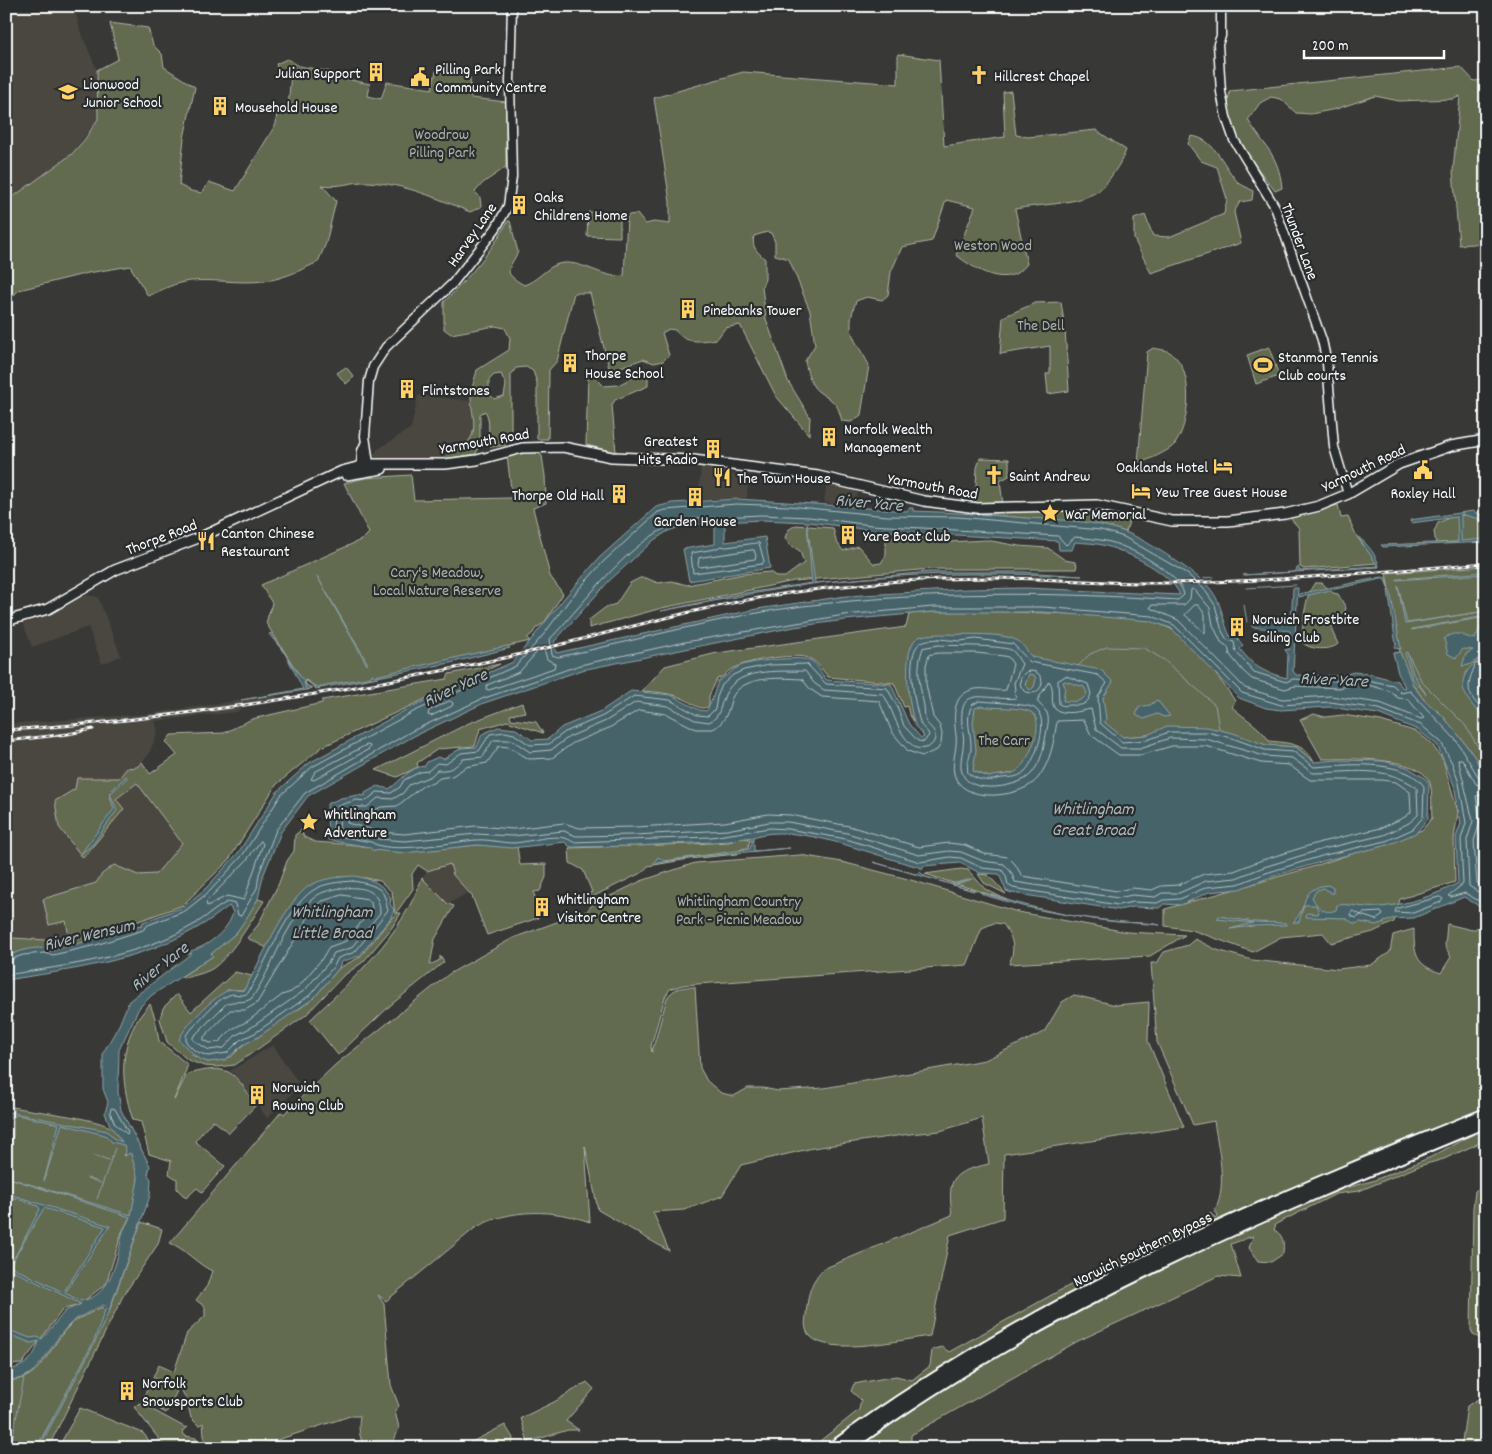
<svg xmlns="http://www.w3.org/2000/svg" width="1492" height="1454" font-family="Dekko,sans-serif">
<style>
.built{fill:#484640}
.green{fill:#626a50;stroke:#b0b4a8;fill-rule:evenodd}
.water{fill:#47646a;stroke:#91a2a6;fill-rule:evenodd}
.pier{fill:#383836}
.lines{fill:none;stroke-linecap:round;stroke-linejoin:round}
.shore{stroke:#b5c1c3;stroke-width:1}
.stream{stroke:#91a2a6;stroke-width:1}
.secondary-casing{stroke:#fff;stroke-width:11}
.primary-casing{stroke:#fff;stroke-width:12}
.highway-casing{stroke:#fff;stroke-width:14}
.secondary{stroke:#2a2d2e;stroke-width:8}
.primary{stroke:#2a2d2e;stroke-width:9}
.highway{stroke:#2a2d2e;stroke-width:10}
.rail-casing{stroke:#fff;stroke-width:3}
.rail{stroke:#2a2d2e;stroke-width:1;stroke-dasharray:4;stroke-linecap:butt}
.labels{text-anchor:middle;stroke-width:4.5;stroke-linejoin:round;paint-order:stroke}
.poi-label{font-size:16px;fill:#fff;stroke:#2a2d2e;text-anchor:start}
.park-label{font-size:16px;fill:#b0b4a8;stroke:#2a2d2e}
.street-label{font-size:16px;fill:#fff;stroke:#2a2d2e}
.water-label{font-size:18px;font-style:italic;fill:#acb9bc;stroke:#2a2d2e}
</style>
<rect width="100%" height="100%" fill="#383836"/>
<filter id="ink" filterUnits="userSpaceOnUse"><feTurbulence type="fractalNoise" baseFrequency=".02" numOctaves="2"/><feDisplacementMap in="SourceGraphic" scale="10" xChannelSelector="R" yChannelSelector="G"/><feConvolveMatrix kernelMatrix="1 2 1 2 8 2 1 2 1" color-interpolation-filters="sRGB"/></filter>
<g filter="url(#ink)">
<path class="built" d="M 6,6 L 74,6 L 80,30 L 97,70 L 98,119 L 72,154 L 6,202 Z
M 418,395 L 471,401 L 474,413 L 473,430 L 469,442 L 458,451 L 443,459 L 382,460 L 375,457 L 373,455 L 378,449 L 411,428 Z
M 701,465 L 748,478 L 747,498 L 698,500 Z
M 827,481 L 858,490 L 855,508 L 824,502 Z
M 87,595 L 98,597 L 121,656 L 102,664 L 88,627 L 32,647 L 23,623 L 36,620 L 74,600 Z
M 276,695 L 277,701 L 246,705 L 237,712 L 155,721 L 158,731 L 148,756 L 136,768 L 124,771 L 119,778 L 102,779 L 83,858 L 124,809 L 116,800 L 137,783 L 182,843 L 156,874 L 138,875 L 121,869 L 102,874 L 96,883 L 85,887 L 66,921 L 69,937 L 46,940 L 6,939 L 6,724 L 148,714 Z
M 451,864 L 453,875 L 468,893 L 448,904 L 422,878 L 427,871 Z
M 273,1045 L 299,1084 L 299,1087 L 267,1118 L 238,1078 L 230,1071 Z"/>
<path class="green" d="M 110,23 L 148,28 L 153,45 L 162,54 L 164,67 L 195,87 L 184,138 L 179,185 L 191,191 L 202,193 L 209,182 L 235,191 L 276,124 L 277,109 L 288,108 L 291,74 L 279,73 L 276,64 L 287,59 L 299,66 L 332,72 L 337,77 L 370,84 L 368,96 L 381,99 L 387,82 L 432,89 L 436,71 L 470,78 L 471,98 L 506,102 L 506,167 L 483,183 L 475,192 L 480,197 L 481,207 L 470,212 C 437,198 405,184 368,182 C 351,181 341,188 322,185 L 336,201 L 326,243 L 318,262 C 301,270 283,279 264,281 C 240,284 216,279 191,281 C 176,282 162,290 148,296 L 130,266 L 88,273 L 19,290 L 6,303 L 6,202 L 72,154 L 85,139 L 98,119 L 97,70 L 118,59 Z
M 898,54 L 939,60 L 944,146 L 1005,137 L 1003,92 L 1011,91 L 1016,135 L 1028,137 L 1096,130 L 1126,150 C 1122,162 1106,187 1095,193 C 1072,205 1040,204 1015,209 L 1027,264 C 1007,290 976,270 956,255 L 975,207 L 946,200 L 932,241 L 902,247 L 891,272 L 888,295 L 882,300 L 867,297 L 856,301 C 844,334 855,338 869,365 L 861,415 L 851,422 L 842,421 C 836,400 836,404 819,392 C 810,386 807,371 805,361 L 815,345 L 810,311 L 789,259 L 775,255 L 775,242 L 771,233 L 767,232 L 754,236 C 751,248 758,252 765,259 L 765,279 L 762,287 L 766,319 L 788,381 L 810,417 L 809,435 L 776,396 L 740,325 L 725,328 L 717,339 C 700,341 686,345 675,330 L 669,329 L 662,333 L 669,355 L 663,361 L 654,363 L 643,359 L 615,369 L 609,368 L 590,293 L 574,293 L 557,361 L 549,370 L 548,439 L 537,439 L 537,383 L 533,371 L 526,367 L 516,368 L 511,375 L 511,439 L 506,445 L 491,447 C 486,436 492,421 485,411 L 480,414 L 480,443 L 476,454 L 443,459 C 449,452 461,451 468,442 C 479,429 471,412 471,397 C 471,388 475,379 477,370 L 509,350 L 510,338 L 505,328 L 495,326 L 451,334 L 444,329 L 444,302 C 468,278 492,251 508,221 L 510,221 L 518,252 C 509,270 501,272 524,285 C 537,281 547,267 558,264 C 580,258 602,279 624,276 L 627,218 L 629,215 L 637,214 L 645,224 L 654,222 L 670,224 L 670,202 L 654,98 L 743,72 L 898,84 ZM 501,374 L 506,385 L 504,396 L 494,399 L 489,393 L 489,380 L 494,375 Z
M 1461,67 L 1474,81 L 1486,80 L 1486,243 L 1459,245 L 1453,171 L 1460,96 L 1454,99 L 1399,101 L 1375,96 L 1336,109 L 1311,114 L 1296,113 L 1281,99 L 1271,97 L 1260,103 L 1248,120 C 1264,146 1279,155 1282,188 L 1275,191 C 1255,164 1220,127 1230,91 Z
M 1191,136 C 1216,138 1224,169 1239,183 C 1243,186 1249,188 1253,191 L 1252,200 L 1240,202 L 1234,212 L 1241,243 L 1151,273 L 1134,239 L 1134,219 L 1145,215 L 1153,236 L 1169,237 L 1224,214 L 1227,199 L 1217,167 L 1201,161 L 1188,144 Z
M 588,212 L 620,213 L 620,237 L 587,236 Z
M 1061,302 L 1065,329 L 1069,391 L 1048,394 L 1046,374 L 1050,373 L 1050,346 L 1000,354 L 1003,317 L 1035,303 Z
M 1269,347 L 1279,376 L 1256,384 L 1247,355 Z
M 1153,348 C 1158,349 1167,350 1171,353 C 1195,370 1190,423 1175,444 C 1171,450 1145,462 1138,463 L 1147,352 Z
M 346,367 L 354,377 L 346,384 L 337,373 Z
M 648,370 L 648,386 L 615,400 L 612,405 L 616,452 L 586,445 L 588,374 L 591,373 L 604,386 L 618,385 Z
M 519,451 L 535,451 L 542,456 L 545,476 L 546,503 L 533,508 L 550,576 L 563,594 L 544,623 L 536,628 L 533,633 L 527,638 L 530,641 L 372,678 L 316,687 L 305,680 L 306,685 L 312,688 L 306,690 L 298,673 L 266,623 L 272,603 L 261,585 L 363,539 L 369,533 L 344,483 L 365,478 L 411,475 L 414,500 L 512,498 L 507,455 Z
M 980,458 L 1009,459 L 1009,476 L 1000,481 L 1003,505 L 975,504 L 977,468 Z
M 1338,505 L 1341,518 L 1348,517 L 1357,537 L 1377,563 L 1304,569 L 1300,567 L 1299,528 L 1290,518 Z
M 980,511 C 1030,513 1082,506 1130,517 L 1126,532 L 1102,525 L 980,514 Z
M 1470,514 L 1486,515 L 1486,541 L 1436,543 L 1434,532 L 1438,523 L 1451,517 Z
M 796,525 L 833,528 L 836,541 L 843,551 L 858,546 L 874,564 L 881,563 L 886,555 L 886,538 L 938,537 L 949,542 L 986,540 L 1019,546 L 1048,548 L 1065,560 L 1075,562 L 1077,565 L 1076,569 L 931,569 L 794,581 L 662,608 L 589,628 L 589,620 L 606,607 L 616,604 L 630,583 L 640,578 L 646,578 L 658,583 L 672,581 L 687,585 L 743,574 L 770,572 L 777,577 L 785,577 L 804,563 L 800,551 L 789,544 L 785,538 L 788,530 Z
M 1486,566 L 1486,780 L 1476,759 L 1460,737 L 1442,715 L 1424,700 L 1408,677 L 1400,652 L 1386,573 Z
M 1315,583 L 1322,583 L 1333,593 L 1338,594 L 1346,608 L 1344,613 L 1339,613 L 1333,618 L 1332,631 L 1338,644 C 1331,651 1308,650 1302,642 C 1302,628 1305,593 1315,583 Z
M 933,612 C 985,611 1037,612 1090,615 C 1116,617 1145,616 1169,628 C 1188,637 1223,682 1235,701 L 1232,707 C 1245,719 1260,726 1269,741 C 1289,743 1304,743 1314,762 L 1296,747 L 1266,745 L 1217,729 L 1123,737 L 1014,773 L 989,777 L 973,771 L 924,737 L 909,714 L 907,706 L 904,707 L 894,683 L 828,677 C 822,670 816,659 805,657 C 789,654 732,661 724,676 L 717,679 L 709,696 L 709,706 C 700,712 693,703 684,699 C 671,693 656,692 642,691 L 665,666 L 717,653 L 906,627 L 909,614 Z
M 500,664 L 322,747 L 276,785 L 228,861 L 183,905 L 136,922 L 121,925 L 126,930 C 102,938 77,947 51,951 C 32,953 26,948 6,957 L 6,939 L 12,938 L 46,940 L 69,937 L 66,921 L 49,925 L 43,899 L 96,883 L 102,874 L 114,865 L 138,875 L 156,874 L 182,843 L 137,783 L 116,799 L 124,809 L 83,858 L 59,827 L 55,801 L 75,789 L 77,778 L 119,778 L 127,768 L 137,767 L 142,762 L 150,774 L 177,755 L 166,742 L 171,735 L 224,733 L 252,719 L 322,703 L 322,700 L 447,679 L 449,674 Z
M 522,703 L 525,712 L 510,715 L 511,719 L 536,722 L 543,733 L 507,721 L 480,729 L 475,746 L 438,749 L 417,763 L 418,767 L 397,777 L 376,770 L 469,723 Z
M 1314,714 L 1325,717 L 1343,715 L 1381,721 L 1417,732 L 1431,743 L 1443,760 L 1458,812 L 1454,838 L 1455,882 L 1400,899 L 1394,922 L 1373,932 L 1331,943 L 1323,933 L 1281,937 L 1253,952 L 1192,930 L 1165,926 L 1165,909 L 1309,868 L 1422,830 L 1432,818 C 1431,808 1433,793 1430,783 C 1421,755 1346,759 1322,759 L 1300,720 Z
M 301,830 L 304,837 L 315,842 L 356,845 L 404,852 L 477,845 L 517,847 L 520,865 L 546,864 L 546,877 L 540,891 L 534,892 L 538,918 L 487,935 L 472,896 L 453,875 L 450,864 L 427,871 L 418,865 L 412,874 L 413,889 L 396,913 L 401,913 L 391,929 L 363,962 L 343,976 L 306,1015 L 235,1065 L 217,1067 L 204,1066 L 188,1060 L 167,1042 L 160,1019 L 163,1008 L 177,994 L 191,1012 L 235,972 L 252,976 L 244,990 L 227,990 L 192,1055 L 208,1062 L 231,1057 L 244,1044 L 258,1037 L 292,1011 L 299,1009 L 314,998 L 339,968 L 360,957 L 395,914 L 392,892 L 380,881 L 366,878 L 339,877 L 289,910 L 267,948 L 247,938 L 258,925 L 279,883 L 287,861 L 294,851 L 295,835 Z
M 742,838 L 750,839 L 748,848 L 741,849 L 737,854 L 689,859 L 648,866 L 643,872 L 588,899 L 586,895 L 592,892 L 583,870 L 570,863 L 569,848 L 693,844 L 729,842 Z
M 800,855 L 842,862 L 904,878 L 1018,912 L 1127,932 L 1185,935 L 1150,956 L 1009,964 C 1016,948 1013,938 1003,924 L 994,923 L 982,928 L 967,965 L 683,985 L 670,989 L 665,997 L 651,1046 L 652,1052 L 667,998 C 674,987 683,987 695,987 L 700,1068 L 707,1081 L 721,1093 L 734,1096 L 748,1088 L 763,1088 L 778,1091 L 824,1088 L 985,1060 L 1044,1032 L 1062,1002 L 1074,995 L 1116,1005 L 1149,1002 L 1148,1041 L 1184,1127 L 1004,1154 L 1003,1218 L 950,1235 L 930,1336 C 904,1339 829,1357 810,1336 C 804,1330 805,1322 806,1315 C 808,1296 809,1284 823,1269 L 952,1215 C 947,1176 953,1172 989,1164 L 982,1118 L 940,1131 L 910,1134 L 813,1148 L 741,1165 L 722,1196 L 684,1210 L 653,1212 L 669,1251 L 598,1210 L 585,1146 L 590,1222 C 554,1209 509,1208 475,1228 L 386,1301 L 378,1295 L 384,1304 L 391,1385 L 399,1406 L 395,1411 L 399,1428 L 391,1448 L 365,1448 C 359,1437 358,1428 360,1416 L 350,1416 L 253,1448 L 205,1448 L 203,1423 L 199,1426 L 191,1418 L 187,1401 L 182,1391 L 153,1377 L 159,1365 L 174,1372 L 187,1333 L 205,1316 L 205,1307 L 196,1300 L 207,1286 L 212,1271 C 197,1264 184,1248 170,1243 L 281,1112 L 284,1114 L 335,1065 L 449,974 L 513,938 L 587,911 L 592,905 L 641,881 L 695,863 Z
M 961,869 L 968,870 L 985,889 L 1007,900 L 925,874 Z
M 978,874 L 988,875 L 1006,894 L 984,883 Z
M 422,878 L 448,904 L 454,906 L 435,939 L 430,965 L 440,960 L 440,956 L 444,962 L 392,1004 L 338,1055 L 310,1020 C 354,978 401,937 422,878 Z
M 258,899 L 264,901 C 253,918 228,961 210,970 C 202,974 192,976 184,978 L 181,977 L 213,956 L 211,954 L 236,933 Z
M 1447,924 L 1472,930 L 1486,924 L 1486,1108 L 1370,1153 L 1260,1203 L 828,1448 L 811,1448 L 859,1410 L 861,1400 L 851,1391 L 854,1384 L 896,1376 L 912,1380 L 930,1366 L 932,1350 L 942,1347 L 949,1352 L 1057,1292 L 1210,1213 L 1216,1218 L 1218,1215 L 1215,1211 C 1228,1184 1218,1149 1214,1121 L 1193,1125 L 1157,1042 L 1151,963 L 1157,963 L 1164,952 L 1188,945 L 1195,939 L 1217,950 L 1252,960 L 1338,969 L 1371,965 L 1390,952 L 1393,935 L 1414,929 C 1414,954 1415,965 1441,973 L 1451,957 L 1445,946 Z
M 150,1004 L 155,1018 L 159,1041 L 188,1065 L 174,1100 L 187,1074 C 231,1063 233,1071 256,1105 L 229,1133 L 213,1120 L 195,1141 L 225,1166 L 202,1192 L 197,1188 L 186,1198 L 177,1189 L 177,1179 L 169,1174 L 171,1161 L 149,1154 L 141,1122 L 133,1120 C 119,1078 118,1038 150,1004 Z
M 13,1107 C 37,1112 91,1117 110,1127 C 119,1132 128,1146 124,1156 L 130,1152 L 131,1154 L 138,1174 L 137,1189 L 132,1213 L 122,1232 L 106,1284 L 77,1306 L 63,1309 L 22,1364 L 6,1365 L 6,1148 L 13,1137 Z
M 1486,1127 L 1486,1140 L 1444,1159 L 1419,1166 L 1359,1191 L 1336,1194 L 1276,1224 L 1274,1230 C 1284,1235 1284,1243 1283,1254 L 1271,1262 L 1258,1261 L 1249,1248 L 1253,1236 L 1231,1244 L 1241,1278 L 1218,1276 L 1078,1341 L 911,1435 L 911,1448 L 857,1448 L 966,1374 L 1115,1291 L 1326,1193 L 1372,1181 L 1431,1157 Z
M 1486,1184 L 1486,1335 L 1480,1338 L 1473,1335 L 1471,1330 L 1473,1208 L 1475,1191 Z
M 141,1222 L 162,1229 L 158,1244 L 123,1296 L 51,1442 L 44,1448 L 6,1448 L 6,1380 C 41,1383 48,1348 68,1327 C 76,1318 92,1313 102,1307 L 105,1311 L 109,1312 Z
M 152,1380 L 177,1391 L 166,1413 L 142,1400 Z
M 587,1382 L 594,1389 L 566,1421 L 579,1430 L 568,1430 L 528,1442 L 521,1418 L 554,1402 Z
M 1486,1394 L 1486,1448 L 1461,1448 L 1467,1406 Z
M 140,1403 L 186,1428 L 188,1427 L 182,1431 L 185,1436 L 196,1438 L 200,1448 L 166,1448 L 134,1407 Z
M 80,1408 L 143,1433 L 155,1448 L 58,1448 Z
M 505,1425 L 513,1438 L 512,1448 L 460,1448 Z"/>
<path class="water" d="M 737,499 C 794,502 852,507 907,511 L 909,508 L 913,508 L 913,511 C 952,512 989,515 1027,518 C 1059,520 1094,520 1125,532 C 1145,539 1192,570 1207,585 C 1223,602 1221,617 1230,636 L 1236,636 L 1243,646 L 1240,649 C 1255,668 1263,672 1287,678 L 1288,654 L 1285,650 L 1286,649 L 1289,650 L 1290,631 L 1252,627 L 1253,620 L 1291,623 L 1293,588 L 1298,588 L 1293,671 L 1296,675 L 1339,676 L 1354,672 L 1370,674 L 1397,681 L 1403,688 L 1405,687 L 1398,673 L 1393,653 L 1400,652 L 1413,685 L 1424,700 L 1442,715 L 1460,737 L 1476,759 L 1486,780 L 1486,915 L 1482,908 L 1464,897 L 1414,918 L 1392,919 L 1377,925 L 1360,922 L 1355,924 L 1345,918 L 1306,917 L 1307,913 L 1318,914 L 1319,912 L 1316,905 L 1304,905 L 1299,922 L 1293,922 C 1309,908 1298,888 1328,885 L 1333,888 L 1333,894 L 1324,888 L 1317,890 L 1312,897 C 1317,907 1324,915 1336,910 L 1337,905 C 1350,903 1365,909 1380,907 C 1405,905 1437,895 1458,883 L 1456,837 L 1461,823 L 1454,785 L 1437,745 L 1418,730 L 1378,714 L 1329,707 L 1281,710 L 1266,708 L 1239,698 L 1171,628 L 1150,621 L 1043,612 L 933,612 L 845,620 L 794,627 L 582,670 L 484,703 L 414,736 L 308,796 L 281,832 L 263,876 L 258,899 L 246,919 L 236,933 L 211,954 L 213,956 L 152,995 L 139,1008 L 119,1050 L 118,1092 L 121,1110 L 150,1166 L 148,1175 L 151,1179 L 150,1196 L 109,1311 L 95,1342 L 39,1448 L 37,1448 L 94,1341 L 106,1307 L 103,1305 C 92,1311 76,1317 67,1327 C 47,1347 40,1382 6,1380 L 6,1370 C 24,1368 34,1359 39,1341 L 31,1343 L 6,1333 L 6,1329 L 30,1338 L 37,1337 L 42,1339 L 65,1311 L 81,1304 L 6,1267 L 6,1264 L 81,1301 C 111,1296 117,1261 122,1235 C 123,1229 128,1223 130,1217 L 6,1177 L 131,1215 L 138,1179 L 131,1154 L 130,1153 L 125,1156 L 126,1150 L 124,1145 L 112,1142 L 105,1135 L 62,1124 L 44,1181 L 59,1124 L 17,1115 L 6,1119 L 8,1112 L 107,1131 L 115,1139 L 122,1142 L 110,1125 L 105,1113 L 108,1102 L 103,1089 L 103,1053 L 119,1025 L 129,1001 L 192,953 L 186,954 L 186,952 C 205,949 229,931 233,912 L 229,906 C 218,914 208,922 197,928 C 139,961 71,970 6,980 L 6,957 C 19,951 37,944 51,951 L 134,928 L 122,920 L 136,926 L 142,925 L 143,922 L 183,907 L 206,888 L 238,853 L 277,792 L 309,763 L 413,706 L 513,662 L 566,596 L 599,558 L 656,507 L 672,503 ZM 761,520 L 809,522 L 870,530 L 1058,541 L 1059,550 L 1072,550 L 1075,542 C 1085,543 1097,543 1106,546 C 1130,553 1170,572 1180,595 L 1027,588 L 968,589 L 846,596 L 757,609 L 556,653 L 554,642 L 609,581 L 654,540 L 668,531 L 680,527 L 715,522 L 715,544 L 683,549 L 689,581 L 770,568 L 765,537 L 725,542 L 725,522 Z
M 1473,511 L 1486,518 L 1486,521 L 1461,514 L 1461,541 L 1486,539 L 1486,542 L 1383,547 L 1381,545 L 1458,542 L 1457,517 L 1411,523 L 1410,520 Z
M 807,523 L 815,583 L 928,572 L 1024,572 L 1082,576 C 996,573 911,572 826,582 C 771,589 716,601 661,611 L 739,594 L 812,583 Z
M 1358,537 C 1367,543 1378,557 1379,567 L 1243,575 L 1295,572 L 1298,567 L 1300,571 L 1378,566 Z
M 1486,572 L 1486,574 L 1396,580 L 1398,579 Z
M 317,576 L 367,662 L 367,665 Z
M 1382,577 L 1386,578 L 1388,587 L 1385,580 L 1381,579 L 1299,597 L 1299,594 Z
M 1398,586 L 1407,623 L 1486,611 L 1405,624 Z
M 1388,590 L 1390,591 L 1401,649 L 1394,648 L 1396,645 Z
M 1486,616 L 1486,617 L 1411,630 L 1412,629 Z
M 1486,626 L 1486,654 L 1469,665 L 1462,666 L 1466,654 L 1473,650 L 1463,649 L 1456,658 L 1448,654 L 1444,639 C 1456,628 1465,638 1475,639 L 1479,630 Z
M 271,633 L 304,682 L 306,690 L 241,700 L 303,689 L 286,655 L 269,634 Z
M 939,634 C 958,635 1001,632 1016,640 C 1023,643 1027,652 1032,657 L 1101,670 L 1113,682 L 1103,698 L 1106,719 L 1104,722 L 1123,737 L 1147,735 L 1167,726 L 1207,727 L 1233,733 L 1266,745 L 1296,747 L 1314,762 L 1337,760 L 1383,761 L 1407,767 L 1425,778 L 1429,784 L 1428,819 L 1416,833 L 1388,845 L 1327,860 L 1268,878 L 1239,889 L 1209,892 L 1181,905 L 1164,904 L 1159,908 L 1133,907 L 1119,910 L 1012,893 L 1006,891 L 999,874 L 980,873 L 960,863 L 923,866 L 922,870 L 920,867 C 875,857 797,821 753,837 L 753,842 L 751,842 L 751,837 L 730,841 L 636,846 L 570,847 L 565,842 L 512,848 L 477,845 L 405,853 L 372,850 L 369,847 L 328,840 L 327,804 L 341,798 L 358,795 L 365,796 L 365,793 L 378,786 L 389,789 C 401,781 409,767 425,766 L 427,762 L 438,757 L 444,759 L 461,748 L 477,747 L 482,734 L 498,727 L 516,729 L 532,740 L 548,739 L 562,727 L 601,711 L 631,691 L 671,695 L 699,710 L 706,711 C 711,706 715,689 718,681 C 727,677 731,670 740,666 C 751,661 798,656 809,660 C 818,663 820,673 827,680 L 891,684 L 909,724 L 921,738 L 924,737 C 922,732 917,730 915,725 C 909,707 902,658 914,641 C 919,634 931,635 939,634 ZM 1029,674 L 1034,675 L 1036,679 L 1034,687 L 1030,690 L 1025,685 ZM 1065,681 L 1084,687 L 1087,693 C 1082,704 1072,701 1063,701 L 1065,687 L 1063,682 ZM 981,706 C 996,709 1018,706 1031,712 C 1047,720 1028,765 1015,772 C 1008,776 997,774 989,777 L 973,771 L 976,750 L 973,723 L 975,708 Z
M 507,646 L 510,648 L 450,663 L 316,689 L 306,680 L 316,687 L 371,677 L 372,674 L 375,676 Z
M 1407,652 L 1413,674 L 1426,694 L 1412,678 L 1405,653 Z
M 1486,656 L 1486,719 C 1461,697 1450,676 1486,656 Z
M 1157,700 L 1170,716 L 1164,717 L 1157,714 L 1144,719 L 1136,715 L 1139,707 L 1150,705 Z
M 126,776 L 127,778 L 110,794 L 117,810 L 93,844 L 80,855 L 114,809 L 109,793 Z
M 751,844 L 754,844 L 754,851 L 790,848 L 693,857 L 653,864 L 658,857 L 664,861 L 750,849 Z
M 873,862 L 915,874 L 920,872 L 926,877 L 951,884 L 972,879 L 953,885 L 974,891 Z
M 354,876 C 372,879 382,883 391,898 L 390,904 L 394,910 L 390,919 L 359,956 L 341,962 L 339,968 L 314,998 L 258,1037 L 243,1045 L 225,1060 L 208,1062 L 199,1059 L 179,1040 C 183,1027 215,995 229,990 C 234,988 238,992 244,990 C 260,963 284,903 309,886 C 322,878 339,877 354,876 Z
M 980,892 C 1025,906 1071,918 1118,922 C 1132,923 1147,922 1160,925 C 1107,921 1055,916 1004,901 C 996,898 984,896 980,892 Z
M 1219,916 L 1254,922 L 1286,923 L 1286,925 L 1253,926 L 1230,929 L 1253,923 L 1217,919 Z
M 6,1193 L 110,1226 L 67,1290 L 65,1290 L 105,1227 L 44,1208 L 12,1262 L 40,1209 L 38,1206 L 6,1195 Z"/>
<path class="pier" d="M 1204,579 L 1208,585 L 1171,585 L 1167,581 Z
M 558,642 L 558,648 L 514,658 L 520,651 Z"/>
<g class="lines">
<path class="shore" d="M 761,515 L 809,517 L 871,525 L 1058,536 L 1066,545 L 1075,537 C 1085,538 1096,539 1106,541 C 1127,545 1181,573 1184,595 L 1178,600 C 1053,592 928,591 803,606 C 721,616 640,640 558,657 L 552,655 L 550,639 C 588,600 640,523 698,518 C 706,518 713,516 720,520 L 726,517 Z
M 759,543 L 764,561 L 762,564 L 693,573 L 691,553 L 715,549 L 721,546 L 726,547 Z
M 754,550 L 756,556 L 755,559 L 700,567 L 698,565 L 699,558 Z
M 1194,589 L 1210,608 L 1213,625 L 1221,642 L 1228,647 L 1230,655 L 1243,671 L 1252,679 L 1285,689 L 1295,686 L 1339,688 L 1355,684 L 1368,685 L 1390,691 L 1398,698 L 1408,699 L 1424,718 L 1421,719 L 1380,703 L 1330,696 L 1282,699 L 1245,688 L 1178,620 L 1150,608 L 1152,605 L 1184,605 L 1190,599 L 1191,590 Z
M 1195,605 L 1198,605 L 1205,614 L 1205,633 L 1185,615 Z
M 939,639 L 960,641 L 976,639 L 1013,644 L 1030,662 L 1098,675 L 1107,683 L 1098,697 L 1100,723 L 1122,742 L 1147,740 L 1169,732 L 1207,732 L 1232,738 L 1265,750 L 1294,752 L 1314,767 C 1344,765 1404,758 1424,786 L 1423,817 L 1413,829 L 1386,841 L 1325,855 L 1266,873 L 1238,884 L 1207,887 L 1180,899 L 1163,900 L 1157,903 L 1133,902 L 1118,905 L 1013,888 L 1008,885 L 1006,876 L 1002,870 L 982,868 L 961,858 L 950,857 L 920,862 L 846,839 L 788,829 L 770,828 L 711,837 L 573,842 C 559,831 531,842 514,843 C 501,843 489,839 476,840 C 451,842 390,855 371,842 L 333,835 L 334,807 L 356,800 L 366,801 L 377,792 L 391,793 L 400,787 L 404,780 L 420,772 L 428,771 L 437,763 L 446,764 L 461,753 L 479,751 L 490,734 L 505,732 L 514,734 L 530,745 L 549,744 L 565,732 L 603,716 L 634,696 L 670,700 L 697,715 L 708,716 L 715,709 L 717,697 L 722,685 L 733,675 L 744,670 L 769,665 L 807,664 L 826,684 L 887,688 L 897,706 L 904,726 L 918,741 L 924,742 L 929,735 C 927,729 921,728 920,722 C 915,706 904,655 920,643 C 925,639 933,640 939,639 Z
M 939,645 C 952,646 1006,645 1013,651 C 1016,654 1019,660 1022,664 L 1014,683 L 1016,698 C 985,702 955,680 963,733 C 966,747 957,763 963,775 C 972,795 1020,787 1031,774 C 1042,761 1043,750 1046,735 C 1047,727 1050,721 1047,713 C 1044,708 1040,705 1037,701 L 1049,681 C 1056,690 1049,700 1055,709 C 1065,716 1080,711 1091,709 L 1096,729 L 1121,748 L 1140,748 L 1170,738 L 1206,739 L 1264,756 L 1292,758 L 1313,773 C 1350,773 1385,764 1417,788 L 1418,815 L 1409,823 L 1384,835 L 1323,849 L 1264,867 L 1236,878 L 1206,881 L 1179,893 L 1162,893 L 1155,897 L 1132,895 L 1118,898 L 1015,882 L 1011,872 L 1004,864 L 983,861 L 961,852 L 949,851 L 919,855 L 847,833 L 788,822 L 769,822 L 727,830 L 635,835 L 576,836 L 564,831 L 512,836 L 476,834 L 405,841 L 378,839 L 372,836 L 339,829 L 340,811 L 356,807 L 367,807 L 378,798 L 393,799 L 403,793 L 409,785 L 431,776 L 437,770 C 449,771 455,768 463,759 L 483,757 L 493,740 L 512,740 L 530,752 L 551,750 L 569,737 L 606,721 L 636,702 L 668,706 L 695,720 L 709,722 C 720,717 719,710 723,700 C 733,666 778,672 805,671 L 814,683 L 824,690 L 883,694 C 895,712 896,734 916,748 C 925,750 936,746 935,735 C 934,728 929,727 926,722 C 924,718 925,711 924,706 C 920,685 915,669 923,648 Z
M 541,648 L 544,649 L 547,659 L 555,664 L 554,668 L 489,690 L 486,689 L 487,685 L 519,672 Z
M 939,653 L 976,653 L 1004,656 L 1008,657 L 1013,664 L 1006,690 C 992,692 979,684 965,693 C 952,701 954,721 956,735 C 958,750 949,766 956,779 C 969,804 1023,797 1038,778 C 1051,761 1054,741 1057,721 L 1084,720 L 1091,735 L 1119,755 L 1141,755 L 1172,746 L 1206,746 L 1261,763 L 1289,765 L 1310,780 L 1382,780 L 1396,782 L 1410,792 L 1411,812 L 1405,817 L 1381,828 L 1321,842 L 1262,860 L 1234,871 L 1204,874 L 1178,885 L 1161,886 L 1152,890 L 1132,888 L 1117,891 L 1022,876 L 1015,864 L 1008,857 L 985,854 L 965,845 L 949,843 L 919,847 L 849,826 L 790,815 L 768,814 L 725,822 L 635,827 L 579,828 L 564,823 L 513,829 L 476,826 L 404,834 L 381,832 L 347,823 L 348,816 L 365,815 L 381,807 L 397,806 L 424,785 L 433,783 L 440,778 L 452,776 L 466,767 L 487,763 L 499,746 L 509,747 L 529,759 L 552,758 L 573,743 L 609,728 L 639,710 L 666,714 L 696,729 L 713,729 C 724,723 727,715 730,704 C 736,674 780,678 802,679 L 810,689 L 822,697 L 879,701 L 892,732 L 908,751 L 922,756 L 937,750 L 941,744 L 942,734 L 940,726 L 933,717 L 926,684 L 926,665 L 929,655 Z
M 1486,662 L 1475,664 C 1474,670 1471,674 1470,679 C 1466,695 1475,702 1486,713
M1020 682a11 11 0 1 1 22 0a11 11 0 1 1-22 0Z
M 1066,676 L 1088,684 L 1091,694 C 1087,705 1082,706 1072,705 C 1066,705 1064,707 1059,704 L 1058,681 Z
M 450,701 L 453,703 L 452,706 L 431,716 L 428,715 L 429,711 Z
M 980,701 C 991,702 1027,704 1034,708 C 1051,717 1036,760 1025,771 C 1016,780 1008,776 997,779 C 987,782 976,780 968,773 C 966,764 970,758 971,749 C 972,734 964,719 972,705 Z
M 367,745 L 370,746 L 369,749 L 314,780 L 311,779 L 315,772 Z
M 1486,787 L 1476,784 L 1462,759 L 1458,759 L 1473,821 L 1467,840 L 1469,886 L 1486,897
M 1486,794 L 1476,796 L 1480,822 L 1474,841 L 1477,883 L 1486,888
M 261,841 L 263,844 L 244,900 L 227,896 L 207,906 L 206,902 L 246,861 Z
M 353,881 C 364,883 382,885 385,898 C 387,903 386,906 388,910 L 355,952 L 338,958 L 334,966 L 310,995 L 255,1033 L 240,1040 L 227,1053 L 208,1056 L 195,1051 L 186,1042 L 186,1035 C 198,1023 213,1001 229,995 C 236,992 240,998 248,993 C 265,965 286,909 312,891 C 323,883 339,882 353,881 Z
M 340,888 C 361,887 380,887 380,913 L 351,948 L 334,953 L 328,963 L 305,990 L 252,1027 L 236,1035 L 224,1048 L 209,1050 L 193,1040 L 193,1037 L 226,1004 C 235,999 243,1005 252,998 C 273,968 286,918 315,897 C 322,891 332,890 340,888 Z
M 342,895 L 368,899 L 371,902 L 372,909 L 346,941 L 329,947 L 321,960 L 300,985 L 291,992 L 282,995 L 248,1021 L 232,1029 L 219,1042 L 210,1043 L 204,1040 L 204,1037 L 230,1010 L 245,1010 L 257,1003 L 312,911 L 320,902 Z
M 1440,897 L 1443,899 L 1441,902 L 1413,913 L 1395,912 L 1396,909 Z
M 1353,911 L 1361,915 L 1363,913 L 1381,912 L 1383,915 L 1376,920 L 1361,915 L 1356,918 L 1350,915 Z
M 6,961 L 23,955 L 44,953 L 53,955 L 96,945 L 143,930 L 148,925 L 185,911 L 209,892 L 242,856 L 281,795 L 312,767 L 415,711 L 516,666 L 544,634 L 570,599 L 603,562 L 658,512 L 666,510 L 736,504 L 789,506 L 887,516 L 958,517 L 1101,530 L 1124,537 L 1186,573 L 1204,589 L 1215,605 L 1222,631 L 1227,640 L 1234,642 L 1236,652 L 1254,672 L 1286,682 L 1293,679 L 1339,681 L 1355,678 L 1393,685 L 1401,693 L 1410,691 L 1456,740 L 1479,778 L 1486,781
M 6,975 C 70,965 139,957 195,924 C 206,917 216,908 227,902 L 235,904 L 238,915 L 241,916 L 257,888 L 259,874 L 276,830 L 305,793 L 412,731 L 482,699 L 580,665 L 685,642 L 844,615 L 933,607 L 1043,607 L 1152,616 L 1174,625 L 1242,693 L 1281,705 L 1330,702 L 1379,709 L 1421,725 L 1441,742 L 1452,763 L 1459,783 L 1466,823 L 1461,839 L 1463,884 L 1448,896 L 1451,897 L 1465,893 L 1486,905
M 112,1108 L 115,1109 L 128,1132 L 127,1134 L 115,1124 L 110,1112 Z"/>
<path class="stream" d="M 1204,578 L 1214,577
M 1246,588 L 1296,585
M 1244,605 L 1247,622
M 1409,656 L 1422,682 L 1465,725 L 1486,760
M 1078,666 L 1090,654 L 1107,647 L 1144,648 L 1164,660 L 1215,705 L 1219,729
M 93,1155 L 109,1160
M 87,1178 L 101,1183
M 97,1199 L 115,1148
M 12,1440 L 24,1378
M 36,1448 L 54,1416"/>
<g class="secondary-casing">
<path id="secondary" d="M 1221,6 L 1221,36 L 1218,44 L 1221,92 L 1226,117 L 1234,140 L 1275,207 L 1322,340 L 1327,363 L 1334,447 L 1348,494
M 369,464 L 365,436 L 369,381 L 373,367 L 386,347 L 453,283 L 496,228 L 508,206 L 512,177 L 510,81 L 512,6
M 361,465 L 362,451 L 365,444"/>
</g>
<g class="primary-casing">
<path id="primary" d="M 346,475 L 382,469
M 6,621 L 48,609 L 115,570 L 201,537 L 342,471 L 369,464 L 445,464 L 477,460 L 522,448 L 563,447 L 612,457 L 693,460 L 818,476 L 924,501 L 977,508 L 1097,505 L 1172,521 L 1228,521 L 1285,514 L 1319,506 L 1348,494 L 1399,464 L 1451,446 L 1486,440"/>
</g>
<g class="highway-casing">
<path id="highway" d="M 832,1448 C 1030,1302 1259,1204 1486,1114
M 847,1448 C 1040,1306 1265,1213 1486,1122"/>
</g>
<use href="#secondary" class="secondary"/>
<use href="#primary" class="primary"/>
<use href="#highway" class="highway"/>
<g class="rail-casing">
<path id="rail" d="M 6,730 C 173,720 340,693 504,658 C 599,637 693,607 789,593 C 856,583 923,578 991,578 C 1049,578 1106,584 1164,583 C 1271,582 1379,572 1486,563
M 6,741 L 68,734 L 93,729"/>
</g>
<use href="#rail" class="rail"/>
</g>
</g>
<defs>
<g id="building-bare" transform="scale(1.5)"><path d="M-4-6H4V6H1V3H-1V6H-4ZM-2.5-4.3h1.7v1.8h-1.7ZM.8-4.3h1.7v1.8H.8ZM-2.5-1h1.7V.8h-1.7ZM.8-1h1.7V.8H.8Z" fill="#ffd166" stroke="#2a2d2e" stroke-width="2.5" paint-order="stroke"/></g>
<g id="church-bare" transform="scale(1.5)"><path d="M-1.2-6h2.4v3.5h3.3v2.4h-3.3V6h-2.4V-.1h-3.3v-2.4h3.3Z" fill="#ffd166" stroke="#2a2d2e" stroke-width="2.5" paint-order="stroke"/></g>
<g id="civic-bare" transform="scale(1.5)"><path d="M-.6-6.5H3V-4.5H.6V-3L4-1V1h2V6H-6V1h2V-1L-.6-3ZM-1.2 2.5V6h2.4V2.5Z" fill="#ffd166" stroke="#2a2d2e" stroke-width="2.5" paint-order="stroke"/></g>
<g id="school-bare" transform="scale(1.5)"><path d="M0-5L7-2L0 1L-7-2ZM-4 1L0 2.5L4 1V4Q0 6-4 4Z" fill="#ffd166" stroke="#2a2d2e" stroke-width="2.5" paint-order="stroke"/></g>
<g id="stadium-bare" transform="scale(1.5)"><path d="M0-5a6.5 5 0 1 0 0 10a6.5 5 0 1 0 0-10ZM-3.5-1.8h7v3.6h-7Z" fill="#ffd166" stroke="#2a2d2e" stroke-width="2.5" paint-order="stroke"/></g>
<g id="hotel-bare" transform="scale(1.5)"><path d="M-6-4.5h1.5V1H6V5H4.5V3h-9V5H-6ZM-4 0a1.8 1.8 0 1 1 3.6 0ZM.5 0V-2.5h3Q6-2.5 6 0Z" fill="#ffd166" stroke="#2a2d2e" stroke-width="2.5" paint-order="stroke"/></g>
<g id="restaurant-bare" transform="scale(1.5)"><path d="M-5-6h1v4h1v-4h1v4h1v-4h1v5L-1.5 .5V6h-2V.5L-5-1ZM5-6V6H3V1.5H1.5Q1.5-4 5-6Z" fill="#ffd166" stroke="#2a2d2e" stroke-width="2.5" paint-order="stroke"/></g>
<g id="sight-bare" transform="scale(1.5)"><path d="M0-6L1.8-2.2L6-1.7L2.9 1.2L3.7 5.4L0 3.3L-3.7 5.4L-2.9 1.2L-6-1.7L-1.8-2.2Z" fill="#ffd166" stroke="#2a2d2e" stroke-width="2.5" paint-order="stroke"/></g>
</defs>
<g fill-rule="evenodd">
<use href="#building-bare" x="376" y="72"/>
<use href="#church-bare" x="979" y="75"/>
<use href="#civic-bare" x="420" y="77"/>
<use href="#school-bare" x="68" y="92"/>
<use href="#building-bare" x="220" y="106"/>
<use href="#building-bare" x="519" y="205"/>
<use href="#building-bare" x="688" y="309"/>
<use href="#building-bare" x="570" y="363"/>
<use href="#stadium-bare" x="1263" y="365"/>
<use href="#building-bare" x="407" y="389"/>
<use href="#building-bare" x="829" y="437"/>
<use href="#building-bare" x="713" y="449"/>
<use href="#hotel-bare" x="1223" y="466"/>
<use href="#civic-bare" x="1423" y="470"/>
<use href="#church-bare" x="994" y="475"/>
<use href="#restaurant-bare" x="722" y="477"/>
<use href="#hotel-bare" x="1141" y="491"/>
<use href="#building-bare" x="619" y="494"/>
<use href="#building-bare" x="695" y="497"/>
<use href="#sight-bare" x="1050" y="513"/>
<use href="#building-bare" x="848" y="535"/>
<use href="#restaurant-bare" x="206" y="541"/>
<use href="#building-bare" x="1237" y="627"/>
<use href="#sight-bare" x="309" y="822"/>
<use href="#building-bare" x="542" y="907"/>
<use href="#building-bare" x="257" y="1095"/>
<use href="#building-bare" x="127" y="1391"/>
</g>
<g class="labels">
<g class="poi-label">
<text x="435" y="74">Pilling Park<tspan x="435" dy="18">Community Centre</tspan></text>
<text x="361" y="78" text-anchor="end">Julian Support</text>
<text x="994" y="81">Hillcrest Chapel</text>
<text x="83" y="89">Lionwood<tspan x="83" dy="18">Junior School</tspan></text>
<text x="235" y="112">Mousehold House</text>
<text x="534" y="202">Oaks<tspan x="534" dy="18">Childrens Home</tspan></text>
<text x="703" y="315">Pinebanks Tower</text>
<text x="585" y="360">Thorpe<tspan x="585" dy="18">House School</tspan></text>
<text x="1278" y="362">Stanmore Tennis<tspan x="1278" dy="18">Club courts</tspan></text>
<text x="422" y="395">Flintstones</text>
<text x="844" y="434">Norfolk Wealth<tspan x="844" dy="18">Management</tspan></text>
<text x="698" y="446" text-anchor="end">Greatest<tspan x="698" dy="18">Hits Radio</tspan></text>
<text x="1208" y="472" text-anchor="end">Oaklands Hotel</text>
<text x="1009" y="481">Saint Andrew</text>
<text x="737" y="483">The Town House</text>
<text x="1156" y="497">Yew Tree Guest House</text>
<text x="1423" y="498" text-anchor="middle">Roxley Hall</text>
<text x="604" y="500" text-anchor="end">Thorpe Old Hall</text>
<text x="1065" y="519">War Memorial</text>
<text x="695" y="526" text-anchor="middle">Garden House</text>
<text x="221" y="538">Canton Chinese<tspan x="221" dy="18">Restaurant</tspan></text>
<text x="863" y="541">Yare Boat Club</text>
<text x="1252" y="624">Norwich Frostbite<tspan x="1252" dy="18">Sailing Club</tspan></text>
<text x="324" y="819">Whitlingham<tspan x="324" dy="18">Adventure</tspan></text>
<text x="557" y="904">Whitlingham<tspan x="557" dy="18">Visitor Centre</tspan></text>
<text x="272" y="1092">Norwich<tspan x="272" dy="18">Rowing Club</tspan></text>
<text x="142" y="1388">Norfolk<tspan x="142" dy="18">Snowsports Club</tspan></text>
</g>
<g class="park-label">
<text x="442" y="139">Woodrow<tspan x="442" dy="18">Pilling Park</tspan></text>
<text x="993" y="250">Weston Wood</text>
<text x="1041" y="330">The Dell</text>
<text x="437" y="577">Cary's Meadow,<tspan x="437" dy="18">Local Nature Reserve</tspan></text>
<text x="1004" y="745">The Carr</text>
<text x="739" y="906">Whitlingham Country<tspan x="739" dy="18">Park - Picnic Meadow</tspan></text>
</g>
<g class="street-label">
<text transform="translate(471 234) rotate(-55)" y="6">Harvey Lane</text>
<text transform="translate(1301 241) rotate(70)" y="6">Thunder Lane</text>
<text transform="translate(484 440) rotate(-10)" y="6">Yarmouth Road</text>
<text transform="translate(1363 467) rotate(-26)" y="6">Yarmouth Road</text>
<text transform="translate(933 485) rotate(10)" y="6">Yarmouth Road</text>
<text transform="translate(161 536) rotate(-21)" y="6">Thorpe Road</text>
<text transform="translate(1142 1248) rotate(-26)" y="6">Norwich Southern Bypass</text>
</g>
<g class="water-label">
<text transform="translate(869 502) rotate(5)" y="6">River Yare</text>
<text transform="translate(1334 679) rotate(3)" y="6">River Yare</text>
<text transform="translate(455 687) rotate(-25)" y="6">River Yare</text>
<text x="1093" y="814">Whitlingham<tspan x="1093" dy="21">Great Broad</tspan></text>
<text x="332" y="917">Whitlingham<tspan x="332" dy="21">Little Broad</tspan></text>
<text transform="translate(89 934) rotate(-13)" y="6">River Wensum</text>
<text transform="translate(159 966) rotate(-38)" y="6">River Yare</text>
</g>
</g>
<rect width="1492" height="1454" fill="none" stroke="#2a2d2e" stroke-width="25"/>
<rect x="12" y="12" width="1467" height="1429" fill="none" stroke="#fff" stroke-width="2" filter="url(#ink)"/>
<path d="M1304 50v8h140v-8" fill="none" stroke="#ffffff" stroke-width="2.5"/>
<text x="1312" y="50" font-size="15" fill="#ffffff" stroke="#2a2d2e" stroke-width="4" paint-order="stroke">200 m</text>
</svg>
